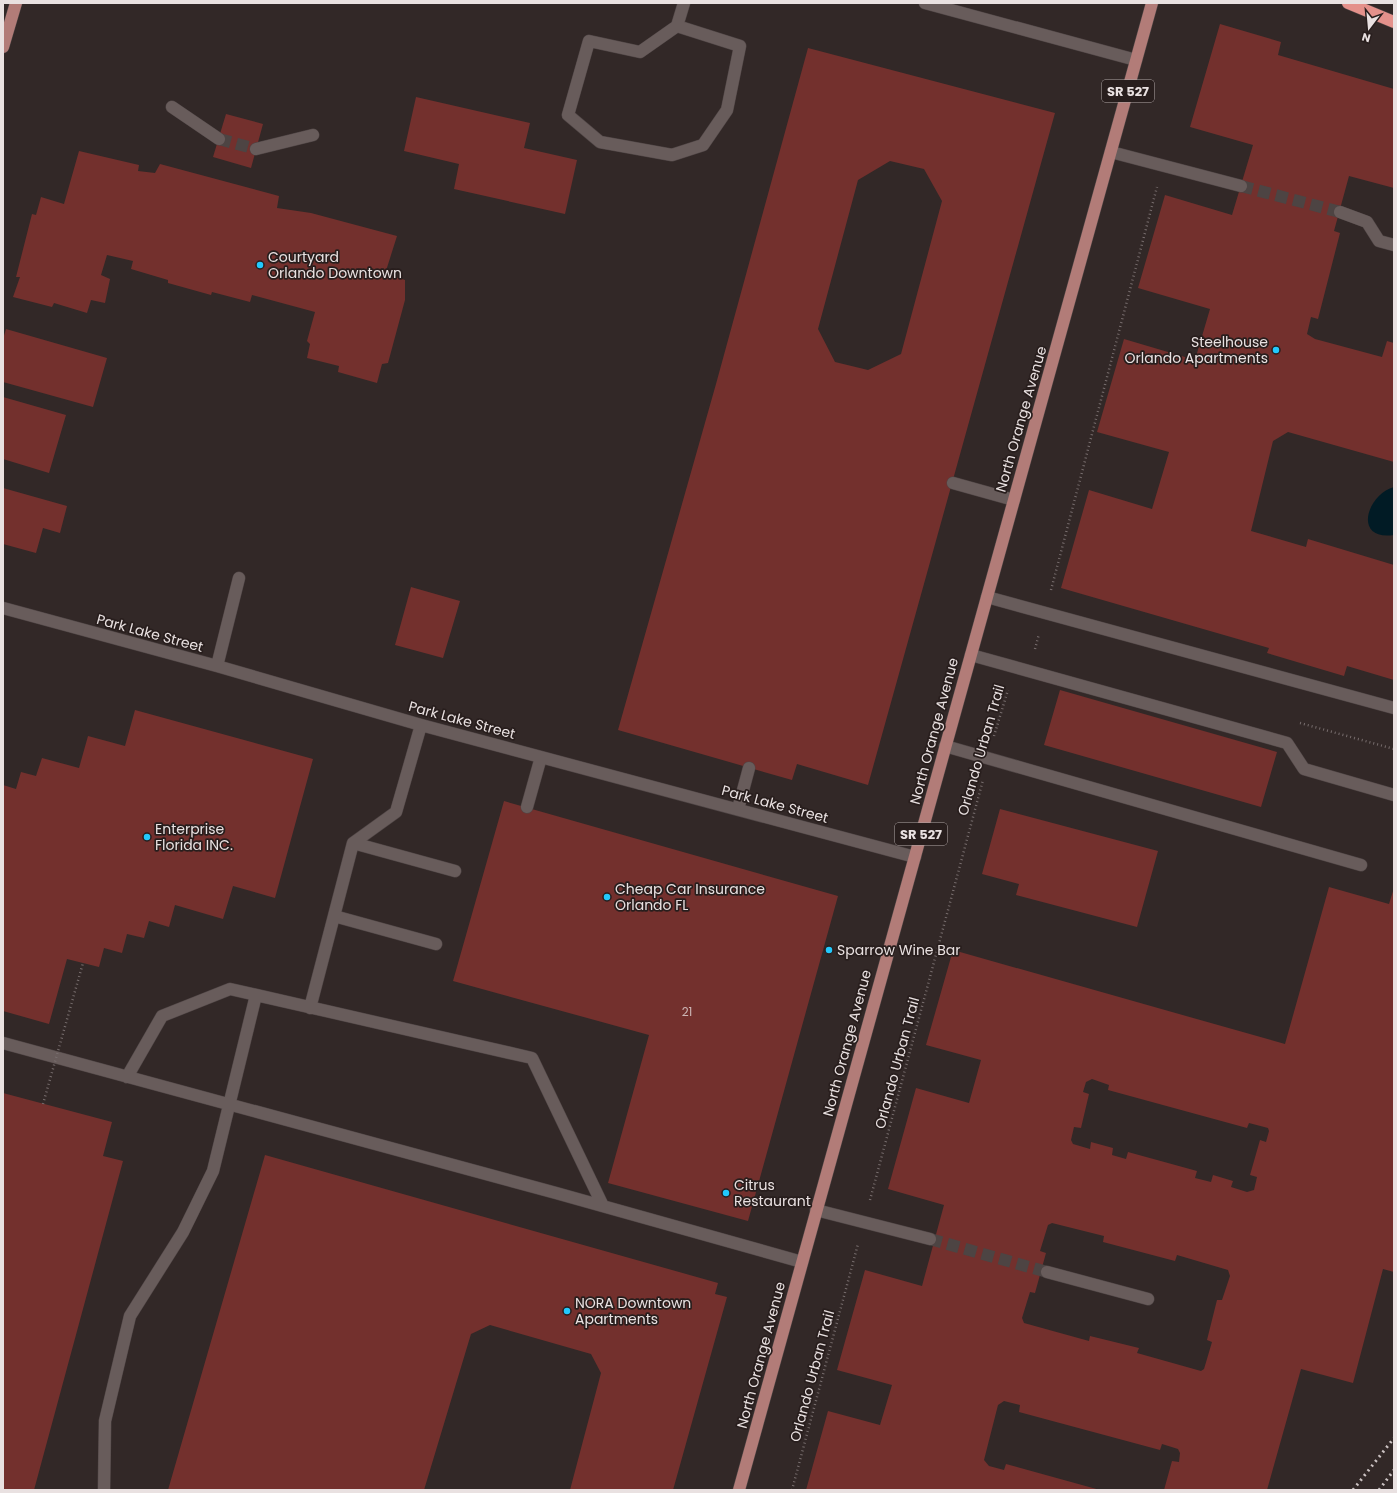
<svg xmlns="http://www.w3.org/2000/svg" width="1397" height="1493" font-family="Poppins,sans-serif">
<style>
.water{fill:#011b25}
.building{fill:#73302d;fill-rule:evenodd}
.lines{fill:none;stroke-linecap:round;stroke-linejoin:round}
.minor-tunnel{stroke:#4d4443;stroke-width:12;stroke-dasharray:12 6;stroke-linecap:butt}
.minor-casing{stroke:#504646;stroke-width:13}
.major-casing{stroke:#504646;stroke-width:13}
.highway-casing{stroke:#504646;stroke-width:13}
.path{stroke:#776d6d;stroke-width:2.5;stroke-dasharray:1 3;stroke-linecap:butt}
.minor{stroke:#685c5b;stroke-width:12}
.major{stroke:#b27c78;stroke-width:12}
.highway{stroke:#e4918b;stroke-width:12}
.rail{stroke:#cbc2c2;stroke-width:3;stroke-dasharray:2 4;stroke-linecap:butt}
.path-bridge{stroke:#776d6d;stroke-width:2.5;stroke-dasharray:1 3;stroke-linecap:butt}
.poi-dot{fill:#22c9fd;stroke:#281e1d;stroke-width:1.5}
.labels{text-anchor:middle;stroke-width:3.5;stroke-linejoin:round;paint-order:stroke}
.number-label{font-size:12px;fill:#ccb5b4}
.shield{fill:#281e1d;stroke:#afa6a6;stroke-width:1}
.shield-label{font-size:13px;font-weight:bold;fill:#e9e1e1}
.poi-label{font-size:14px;fill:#e9e1e1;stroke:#281e1d;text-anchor:start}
.street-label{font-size:14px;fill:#e9e1e1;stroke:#281e1d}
</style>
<rect width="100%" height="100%" fill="#322827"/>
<path class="water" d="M 1394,487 L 1394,535 C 1353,541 1366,495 1394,487 Z"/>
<path class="building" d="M 1220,24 L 1281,42 L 1278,55 L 1394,89 L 1394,188 L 1349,176 L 1334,231 L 1340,233 L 1318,319 L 1311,317 L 1307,334 L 1315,339 L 1382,357 L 1387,341 L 1394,343 L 1394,462 L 1288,432 L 1273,441 L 1251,531 L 1306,547 L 1308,539 L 1394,565 L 1394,680 L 1347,666 L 1344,676 L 1267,653 L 1269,648 L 1061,588 L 1089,490 L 1152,509 L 1169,452 L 1097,432 L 1124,339 L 1195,360 L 1210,309 L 1138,288 L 1165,195 L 1232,215 L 1253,145 L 1190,127 Z
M 808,48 L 1055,113 L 868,785 L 797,764 L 792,780 L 618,730 L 716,384 ZM 890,161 L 924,169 L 942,201 L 901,354 L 868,370 L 835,362 L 818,329 L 858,180 Z
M 416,97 L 530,123 L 524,148 L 577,160 L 565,214 L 454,189 L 459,164 L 404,151 Z
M 226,114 L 263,124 L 251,168 L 213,157 Z
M 79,151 L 139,165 L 138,171 L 155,173 L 160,164 L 279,196 L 277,208 L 311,213 L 397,236 L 385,274 L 405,280 L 405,300 L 388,363 L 382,364 L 377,383 L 338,372 L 339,366 L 307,358 L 310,344 L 307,341 L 315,312 L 252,295 L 250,302 L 212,292 L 211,295 L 168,283 L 168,280 L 131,269 L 133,261 L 107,255 L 101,275 L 110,279 L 105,303 L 91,300 L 87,313 L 54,303 L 52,307 L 13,297 L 20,277 L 16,277 L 32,214 L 36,215 L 41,197 L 64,204 Z
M 6,329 L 107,358 L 93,407 L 3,382 L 3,339 Z
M 3,397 L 66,415 L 49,473 L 3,459 Z
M 3,488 L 67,506 L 60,533 L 43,528 L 36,553 L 3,544 Z
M 411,587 L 460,601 L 443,658 L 395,645 Z
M 1060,690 L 1277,752 L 1261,807 L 1044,745 Z
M 135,710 L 313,759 L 275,898 L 233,886 L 223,919 L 175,905 L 169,927 L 149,921 L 144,938 L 127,934 L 122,953 L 104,948 L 99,967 L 67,959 L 49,1024 L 3,1011 L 3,785 L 16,789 L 21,772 L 36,776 L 42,758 L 79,768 L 88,736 L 125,746 Z
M 504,801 L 838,896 L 748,1221 L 608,1183 L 649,1035 L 453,981 Z
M 1000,809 L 1158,851 L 1137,927 L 1016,895 L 1019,884 L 982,874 Z
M 1329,887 L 1389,904 L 1394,888 L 1394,1272 L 1383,1269 L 1353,1383 L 1301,1369 L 1267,1490 L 1164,1490 L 1172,1461 L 1179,1462 L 1180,1453 L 1178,1449 L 1162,1444 L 1160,1450 L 1019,1412 L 1020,1405 L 1004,1401 L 998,1405 L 984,1460 L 989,1466 L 1004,1470 L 1006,1464 L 1100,1490 L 806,1490 L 828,1411 L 880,1425 L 892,1385 L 837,1370 L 865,1270 L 922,1286 L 944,1205 L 888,1189 L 916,1088 L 969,1103 L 981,1060 L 926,1045 L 953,950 L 1285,1044 ZM 1092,1079 L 1109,1085 L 1108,1090 L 1247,1128 L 1249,1123 L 1268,1128 L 1269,1131 L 1266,1142 L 1260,1140 L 1250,1175 L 1257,1177 L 1254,1190 L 1247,1192 L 1231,1187 L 1233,1181 L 1213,1175 L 1211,1182 L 1195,1178 L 1197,1171 L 1128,1152 L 1126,1159 L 1112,1155 L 1113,1148 L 1091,1142 L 1090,1149 L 1073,1144 L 1071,1140 L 1074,1127 L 1081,1128 L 1089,1094 L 1083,1092 L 1086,1082 ZM 1052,1223 L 1104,1236 L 1103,1242 L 1175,1261 L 1177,1255 L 1228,1270 L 1230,1276 L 1222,1300 L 1217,1300 L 1207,1340 L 1212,1342 L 1204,1369 L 1201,1371 L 1137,1353 L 1139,1348 L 1090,1336 L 1089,1341 L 1024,1323 L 1022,1318 L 1030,1292 L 1035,1293 L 1046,1253 L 1040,1251 L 1048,1225 Z
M 3,1093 L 112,1122 L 103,1156 L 123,1161 L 34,1490 L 3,1490 Z
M 265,1155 L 718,1283 L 715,1294 L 727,1297 L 673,1490 L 570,1490 L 601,1373 L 591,1354 L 490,1325 L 471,1334 L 424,1490 L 168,1490 Z"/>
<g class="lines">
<path class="minor-tunnel" d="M 219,139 L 256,149
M 1241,186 L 1340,212
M 930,1239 L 1047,1272"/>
<g class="minor-casing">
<path id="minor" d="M 925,3 L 1136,60
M 677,26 L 740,46 L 727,110 L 703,145 L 672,155 L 600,142 L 568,115 L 589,41 L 640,52 L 677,26 L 684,3
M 172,107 L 219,139
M 256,149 L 313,135
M 1111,152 L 1241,186
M 1340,212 L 1367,222 L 1379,241 L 1394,245
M 953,483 L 1014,500
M 987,597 L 1394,708
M 3,608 L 217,666 L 421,725 L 915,857
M 971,655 L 1287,743 L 1304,769 L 1394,795
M 217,666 L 239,578
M 945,746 L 1361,865
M 527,807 L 541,757
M 738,809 L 749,768
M 353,843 L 455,871
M 334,916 L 436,944
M 310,1008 L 353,843 L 396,812 L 421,725
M 3,1043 L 556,1193 L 802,1262
M 127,1077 L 162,1016 L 230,989 L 532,1058 L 603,1206
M 816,1210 L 930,1239
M 1047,1272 L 1148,1299
M 104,1490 L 105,1421 L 130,1316 L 183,1232 L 213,1171 L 256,995"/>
</g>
<g class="major-casing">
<path id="major" d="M 3,47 L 16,3
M 739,1490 L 1152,3"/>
</g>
<g class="highway-casing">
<path id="highway" d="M 1348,3 L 1394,22"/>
</g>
<path class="path" d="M 1051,590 L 1157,187
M 1035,649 L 1039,634
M 1300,723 L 1394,749
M 994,736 L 1008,690
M 870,1200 L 983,780
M 792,1490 L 858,1244"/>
<use href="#minor" class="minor"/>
<use href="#major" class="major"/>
<use href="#highway" class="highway"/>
<path class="rail" d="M 1353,1490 L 1394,1438
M 1379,1490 L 1394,1470"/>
<path class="path-bridge" d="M 43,1104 L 83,963"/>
</g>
<g class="poi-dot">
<circle cx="260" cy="265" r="4"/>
<circle cx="1276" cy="350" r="4"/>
<circle cx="147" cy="837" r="4"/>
<circle cx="607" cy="897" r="4"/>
<circle cx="829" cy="950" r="4"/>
<circle cx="726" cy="1193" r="4"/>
<circle cx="567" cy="1311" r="4"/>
</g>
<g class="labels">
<g class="number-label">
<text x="687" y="1016">21</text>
</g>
<g class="shield">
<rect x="1102" y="80" width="52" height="22" rx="3"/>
<rect x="895" y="823" width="52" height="22" rx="3"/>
</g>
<g class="shield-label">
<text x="1128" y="96">SR 527</text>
<text x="921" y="839">SR 527</text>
</g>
<g class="poi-label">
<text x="268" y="262">Courtyard<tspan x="268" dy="16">Orlando Downtown</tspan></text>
<text x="1268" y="347" text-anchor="end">Steelhouse<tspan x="1268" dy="16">Orlando Apartments</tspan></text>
<text x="155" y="834">Enterprise<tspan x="155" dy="16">Florida INC.</tspan></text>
<text x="615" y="894">Cheap Car Insurance<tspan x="615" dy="16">Orlando FL</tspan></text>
<text x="837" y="955">Sparrow Wine Bar</text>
<text x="734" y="1190">Citrus<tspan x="734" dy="16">Restaurant</tspan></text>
<text x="575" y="1308">NORA Downtown<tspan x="575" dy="16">Apartments</tspan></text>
</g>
<g class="street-label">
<text transform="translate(1021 419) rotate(-74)" y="5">North Orange Avenue</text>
<text transform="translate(150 633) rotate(15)" y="5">Park Lake Street</text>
<text transform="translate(462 720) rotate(15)" y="5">Park Lake Street</text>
<text transform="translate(934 731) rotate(-75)" y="5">North Orange Avenue</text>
<text transform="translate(981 750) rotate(-74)" y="5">Orlando Urban Trail</text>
<text transform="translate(775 804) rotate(15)" y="5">Park Lake Street</text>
<text transform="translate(847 1043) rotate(-75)" y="5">North Orange Avenue</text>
<text transform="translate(897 1063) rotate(-75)" y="5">Orlando Urban Trail</text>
<text transform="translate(761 1355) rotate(-75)" y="5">North Orange Avenue</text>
<text transform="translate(812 1376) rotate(-75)" y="5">Orlando Urban Trail</text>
</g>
</g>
<rect width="1397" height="1493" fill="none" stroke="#e9e1e1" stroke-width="8"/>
<g transform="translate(1369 28) rotate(196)" stroke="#281e1d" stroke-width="3" paint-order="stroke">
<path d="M0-3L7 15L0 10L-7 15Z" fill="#e9e1e1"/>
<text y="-6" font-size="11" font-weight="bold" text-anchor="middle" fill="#e9e1e1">N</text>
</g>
</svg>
